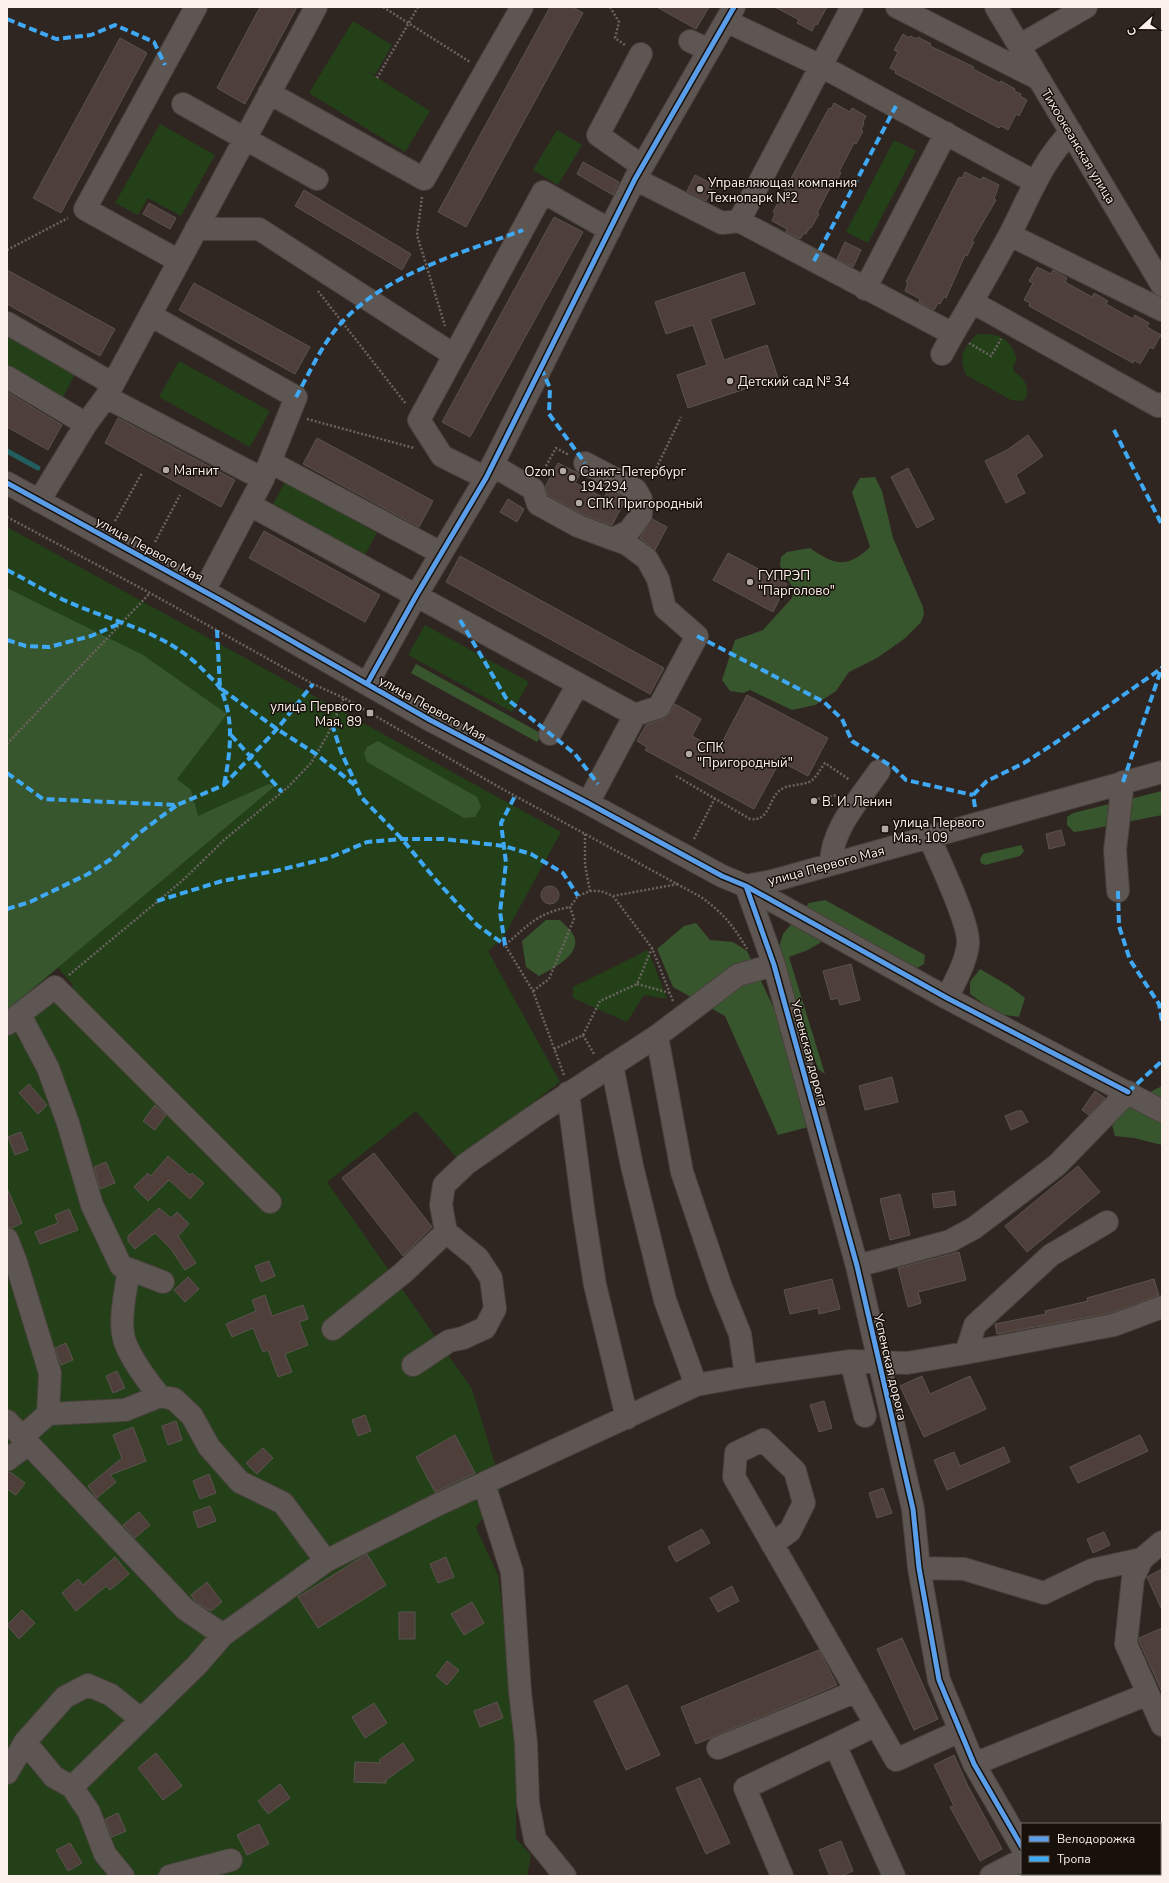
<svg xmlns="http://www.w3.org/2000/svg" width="1169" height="1883" font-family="'Nunito Sans',sans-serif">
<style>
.green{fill:#234019}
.forest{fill:#38562e}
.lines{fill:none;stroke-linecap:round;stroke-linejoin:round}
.stream{stroke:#215e5f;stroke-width:5}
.building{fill:#4e3f3a;stroke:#5b534f}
.minor-casing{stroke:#48413b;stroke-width:24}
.path{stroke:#6a635f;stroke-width:2.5;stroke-dasharray:2 2;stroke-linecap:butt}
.minor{stroke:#5d5652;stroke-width:22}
.quiet{stroke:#3fa9f5;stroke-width:4;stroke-dasharray:8 4;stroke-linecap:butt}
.cycleway-casing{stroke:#17100b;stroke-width:8}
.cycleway{stroke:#5a9eea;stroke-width:5}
.poi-dot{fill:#b4aaa4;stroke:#17100b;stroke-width:1.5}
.labels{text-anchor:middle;stroke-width:3;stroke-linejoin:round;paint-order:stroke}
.street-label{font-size:13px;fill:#fcf1ea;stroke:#17100b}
.poi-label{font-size:13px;fill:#fcf1ea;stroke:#17100b;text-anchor:start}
</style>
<rect width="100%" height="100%" fill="#2f2621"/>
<path class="green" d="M 353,21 L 392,45 L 375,75 L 362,68 L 430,111 L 405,152 L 309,93 Z
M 160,124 L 215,155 L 181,216 L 148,198 L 138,215 L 115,203 Z
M 557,130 L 582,145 L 558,185 L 533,170 Z
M 894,140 L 916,151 L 868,243 L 846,232 Z
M 977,334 C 999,334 1009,336 1017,359 L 1013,367 L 1014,372 C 1024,378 1028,384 1027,396 L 1023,401 L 1011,400 L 966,375 C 958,355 963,349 977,334 Z
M 7,337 L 75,374 L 62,399 L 7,369 Z
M 179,361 L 270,411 L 250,447 L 159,397 Z
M 285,482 L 377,533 L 363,558 L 271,508 Z
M 7,527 L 561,832 L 503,938 L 488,951 L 560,1082 L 458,1159 L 416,1111 L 327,1182 L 472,1389 L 502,1487 L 476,1528 L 498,1575 L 516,1722 L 516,1839 L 531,1855 L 527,1876 L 7,1876 L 7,1037 L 73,985 L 58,968 L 7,1010 Z
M 425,625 L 529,682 L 512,712 L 408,655 Z
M 648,950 L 667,999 L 644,995 L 627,1022 L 573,998 L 573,987 Z"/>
<path class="forest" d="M 875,477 L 882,491 L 893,538 L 923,607 L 924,614 L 921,622 L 904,639 L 877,658 L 849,672 L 836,691 L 815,705 L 792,710 L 750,690 L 743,693 L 730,691 L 722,680 L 735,640 L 763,630 L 792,598 L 794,590 L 780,566 L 781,557 L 787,552 L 810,548 C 834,565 847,569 870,547 L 852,492 L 860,478 Z
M 7,588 L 143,655 L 227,714 L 177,779 L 191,790 L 198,816 L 269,784 L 275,786 L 7,1010 Z
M 416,664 L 542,734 L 537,742 L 411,673 Z
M 378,741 L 477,797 L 481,807 L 475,817 L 464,818 L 367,762 L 364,753 L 367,747 Z
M 1162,791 L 1162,815 L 1082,831 L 1074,832 L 1067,825 L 1067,817 L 1073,813 Z
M 1021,845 L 1024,851 L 1020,856 L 985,865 L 981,863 L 980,859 L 983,854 Z
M 825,900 L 925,955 L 924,964 L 917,968 L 843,929 L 808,950 L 789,957 L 825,1074 L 818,1069 L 779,956 L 779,948 L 783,934 L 809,903 Z
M 546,920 L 560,920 C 564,924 570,929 573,934 C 584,954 552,969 539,976 L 526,967 L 522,941 Z
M 696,923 L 710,940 L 733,942 L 747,951 L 776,1013 L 808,1127 L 778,1135 L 725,1016 L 673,987 L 657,949 L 684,926 Z
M 980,969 L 1009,986 L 1025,998 L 1019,1017 L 998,1014 L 970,994 L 970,982 Z
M 1162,1086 L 1162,1145 L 1134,1138 L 1115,1136 L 1111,1121 L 1118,1108 Z"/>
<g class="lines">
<path class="stream" d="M 7,451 L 38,468"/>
</g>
<path class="building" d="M 260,7 L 297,7 L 245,104 L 217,88 Z
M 550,7 L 573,7 L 583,13 L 466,227 L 438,212 Z
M 657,7 L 709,7 L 696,29 Z
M 775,7 L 827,7 L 817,25 L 816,23 L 812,31 L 797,23 L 799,20 Z
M 903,34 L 909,38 L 910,36 L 917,39 L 918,37 L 931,44 L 930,46 L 974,67 L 973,69 L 1000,83 L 1001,81 L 1015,89 L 1014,91 L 1021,94 L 1020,96 L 1027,100 L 1019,116 L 1016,114 L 1008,130 L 1001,126 L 999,128 L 895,73 L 896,71 L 890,68 L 898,52 L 894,50 Z
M 120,38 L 147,53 L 61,213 L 33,198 Z
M 834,103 L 850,112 L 852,108 L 866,116 L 863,122 L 864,123 L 861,130 L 863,131 L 856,144 L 854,143 L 839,172 L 841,173 L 833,187 L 831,186 L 817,213 L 819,214 L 811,228 L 810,227 L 806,234 L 804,233 L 800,239 L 786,232 L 787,229 L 772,221 L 775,214 L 773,212 L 829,108 L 831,109 Z
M 583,162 L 619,182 L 613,195 L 577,174 Z
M 965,172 L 981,180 L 983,177 L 999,185 L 994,199 L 996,200 L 972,241 L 974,242 L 967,256 L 965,255 L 946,298 L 944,297 L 940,304 L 938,303 L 934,310 L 919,302 L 920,299 L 905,291 L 908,283 L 906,282 L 959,177 L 962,178 Z
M 695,175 L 714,185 L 706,201 L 687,191 Z
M 304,190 L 411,254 L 402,270 L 295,206 Z
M 149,203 L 176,218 L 170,229 L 143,214 Z
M 554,217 L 583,232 L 470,437 L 442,422 Z
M 845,242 L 861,250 L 853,267 L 837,259 Z
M 1037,267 L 1051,274 L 1053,270 L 1067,278 L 1065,282 L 1092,297 L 1094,293 L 1108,301 L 1106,304 L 1133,319 L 1135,315 L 1149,323 L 1147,327 L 1161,335 L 1153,349 L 1150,347 L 1140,364 L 1134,360 L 1133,363 L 1029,306 L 1030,303 L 1024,300 L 1033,283 L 1029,281 Z
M 7,270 L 115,329 L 100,356 L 7,304 Z
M 744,272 L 755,304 L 710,319 L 724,360 L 767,345 L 778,378 L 688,408 L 677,375 L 707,365 L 693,325 L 666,334 L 655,302 Z
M 194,283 L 310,347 L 295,374 L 179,310 Z
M 7,392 L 62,425 L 48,450 L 7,427 Z
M 118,418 L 235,480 L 221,507 L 105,443 Z
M 1028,435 L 1043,456 L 1016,475 L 1025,493 L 1006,503 L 985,461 L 1007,450 Z
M 317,438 L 433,501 L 419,527 L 303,464 Z
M 558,463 L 580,474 L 575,483 L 604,498 L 608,490 L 626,499 L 612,525 L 583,515 L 548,495 L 545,487 Z
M 908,468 L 934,519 L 917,528 L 891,477 Z
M 508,499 L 524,509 L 517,522 L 500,512 Z
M 652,519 L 667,527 L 655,550 L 640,538 Z
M 264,531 L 380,595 L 365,622 L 249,558 Z
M 728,553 L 787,584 L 773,612 L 713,580 Z
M 460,556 L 664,668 L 650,694 L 446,582 Z
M 747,695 L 828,738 L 808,776 L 780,761 L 754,809 L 645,750 L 647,747 L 637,741 L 646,725 L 663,719 L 670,713 L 675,704 L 701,719 L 692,736 L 718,750 Z
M 1061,830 L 1065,845 L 1049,849 L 1046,834 Z
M541 895a9 9 0 1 1 18 0a9 9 0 1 1-18 0Z
M 851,964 L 860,1000 L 840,1005 L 838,998 L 831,1000 L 823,971 Z
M 892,1077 L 898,1102 L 865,1110 L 859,1086 Z
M 29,1084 L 47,1105 L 38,1114 L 19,1093 Z
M 1095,1091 L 1105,1098 L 1089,1115 L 1082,1110 Z
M 155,1105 L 166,1115 L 155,1130 L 143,1121 Z
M 1017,1111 L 1022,1111 L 1028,1122 L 1011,1130 L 1005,1116 Z
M 21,1132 L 28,1150 L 15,1155 L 8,1137 Z
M 374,1153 L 432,1227 L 403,1256 L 342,1178 Z
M 168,1156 L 190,1175 L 192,1173 L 204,1183 L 190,1199 L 169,1180 L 148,1201 L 134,1187 L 148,1173 L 151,1176 Z
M 106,1162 L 115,1183 L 100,1189 L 94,1167 Z
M 1078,1166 L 1100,1192 L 1027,1252 L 1005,1226 Z
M 7,1188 L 22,1223 L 12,1228 L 7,1227 Z
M 954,1191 L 956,1205 L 934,1208 L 932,1194 Z
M 900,1194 L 910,1235 L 890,1240 L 880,1199 Z
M 159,1208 L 171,1218 L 177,1212 L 189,1224 L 178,1236 L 196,1263 L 185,1270 L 171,1249 L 155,1233 L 135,1249 L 128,1241 L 128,1236 Z
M 69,1209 L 78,1230 L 40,1244 L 35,1232 L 58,1223 L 55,1215 Z
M 959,1252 L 966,1280 L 918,1292 L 921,1303 L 908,1307 L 898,1268 Z
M 269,1261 L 275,1276 L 261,1282 L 255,1266 Z
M 188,1277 L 199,1289 L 185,1302 L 174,1290 Z
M 832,1279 L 840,1309 L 819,1314 L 818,1308 L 790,1314 L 784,1290 Z
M 1154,1279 L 1159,1295 L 1111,1313 L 997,1334 L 995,1324 L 1046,1314 L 1045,1311 L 1088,1301 L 1087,1298 Z
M 265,1295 L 272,1316 L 303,1305 L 308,1319 L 299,1322 L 308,1345 L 285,1354 L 292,1372 L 278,1377 L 268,1350 L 263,1352 L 253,1328 L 232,1337 L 226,1324 L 256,1311 L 252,1300 Z
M 66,1343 L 73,1360 L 61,1365 L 55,1348 Z
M 117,1371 L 125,1388 L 113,1393 L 106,1376 Z
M 922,1376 L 930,1394 L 970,1376 L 986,1409 L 924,1437 L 900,1386 Z
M 824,1401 L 832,1428 L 819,1432 L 810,1405 Z
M 365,1415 L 371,1431 L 358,1436 L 352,1420 Z
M 176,1421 L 182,1440 L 168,1445 L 162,1426 Z
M 133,1427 L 146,1461 L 110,1475 L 116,1482 L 97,1498 L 88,1486 L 122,1458 L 113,1435 Z
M 455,1435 L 475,1473 L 435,1492 L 416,1457 Z
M 1140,1435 L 1148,1451 L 1078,1483 L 1070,1467 Z
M 1004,1447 L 1010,1462 L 947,1490 L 934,1460 L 954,1452 L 960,1466 Z
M 263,1448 L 273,1458 L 257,1474 L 246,1463 Z
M 7,1472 L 10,1472 L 25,1483 L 16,1495 L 7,1489 Z
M 209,1474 L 216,1493 L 200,1499 L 193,1481 Z
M 883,1488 L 892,1513 L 877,1518 L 869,1493 Z
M 210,1506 L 216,1521 L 198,1528 L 193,1512 Z
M 139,1512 L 150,1525 L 135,1538 L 123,1525 Z
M 702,1529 L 710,1543 L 676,1562 L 668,1547 Z
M 1104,1532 L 1110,1545 L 1093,1553 L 1087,1539 Z
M 367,1554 L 386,1585 L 318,1628 L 298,1597 Z
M 115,1557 L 129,1574 L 110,1590 L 106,1586 L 76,1611 L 62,1593 L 78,1579 L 83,1585 Z
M 446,1557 L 454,1577 L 438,1583 L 430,1564 Z
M 1162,1569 L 1162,1610 L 1147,1577 Z
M 207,1582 L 222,1602 L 211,1611 L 196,1602 L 191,1595 Z
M 732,1586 L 739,1601 L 718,1612 L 710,1598 Z
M 472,1602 L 484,1623 L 464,1635 L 451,1614 Z
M 22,1610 L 35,1623 L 19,1639 L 7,1625 Z
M 399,1612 L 415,1612 L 415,1639 L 399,1639 Z
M 1162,1628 L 1162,1692 L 1139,1641 L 1139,1638 Z
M 902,1638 L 938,1719 L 914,1730 L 877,1649 Z
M 819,1650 L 837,1685 L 696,1744 L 681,1707 Z
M 447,1661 L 459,1670 L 447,1685 L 436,1676 Z
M 627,1685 L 660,1755 L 626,1770 L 594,1701 Z
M 497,1702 L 503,1718 L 480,1727 L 474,1711 Z
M 374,1703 L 387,1723 L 365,1738 L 352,1717 Z
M 403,1743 L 414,1760 L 386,1780 L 386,1783 L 354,1782 L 355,1762 L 381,1763 L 379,1760 Z
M 156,1753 L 182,1786 L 163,1800 L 138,1768 Z
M 954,1755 L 968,1786 L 1002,1849 L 980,1861 L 950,1807 L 954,1806 L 934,1765 Z
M 700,1778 L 730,1843 L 706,1854 L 676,1788 Z
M 280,1784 L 290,1798 L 268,1814 L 258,1801 Z
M 118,1813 L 126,1831 L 112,1837 L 105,1819 Z
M 259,1824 L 269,1844 L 247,1855 L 237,1835 Z
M 841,1841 L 853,1871 L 842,1876 L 830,1876 L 819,1850 Z
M 70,1843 L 82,1863 L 68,1871 L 56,1850 Z"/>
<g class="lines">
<g class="minor-casing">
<path id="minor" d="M 852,7 L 739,221 L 953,334 C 972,302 991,269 1009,236 C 1028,200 1041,162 1071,132
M 897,7 L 1039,79
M 996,7 L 1162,285
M 726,21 L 821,66 L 1035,182
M 690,41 L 709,50
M 1019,46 L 1086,7
M 641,54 L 598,135 L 642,166
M 269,93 L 424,179 L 522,7
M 183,104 L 317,179
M 635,179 L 722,223 L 739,221
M 196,229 L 259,229 L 454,355
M 1010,235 L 1162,310
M 179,261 L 85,209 L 196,7
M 865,289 L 946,133
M 972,302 L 1158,406 L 1162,404
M 150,315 L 296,397 L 263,479 L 204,591
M 7,323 L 113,384
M 942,354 L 953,334
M 7,377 L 86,424
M 106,397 L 263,479
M 270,462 L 441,553
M 492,465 L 533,489 L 538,504 L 578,526 L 613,539 L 629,531 L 641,515 L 641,499 L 636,490 L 585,463
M 486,478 L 442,456 L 419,420 L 543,192 L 610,230
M 7,483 L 220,600 L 430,720 L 588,803 L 722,876 L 746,886 L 947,998 L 1162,1111
M 39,501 L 86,424 L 106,397 L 316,7
M 250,505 L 635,715 L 588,803
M 613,539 L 627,544 L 647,559 L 658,579 L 665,608 L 697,636 L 659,707 L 635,715
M 367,684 L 416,596 L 486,478 L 635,179 L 734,7
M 550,734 L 578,684
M 929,837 C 938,858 970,924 968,944 C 966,963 955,981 947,998
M 831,864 C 831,829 860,799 879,771
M 746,886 L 774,965 L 857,1266 L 913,1509 L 919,1568 L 939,1680 L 974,1764 L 1022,1847
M 746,886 L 772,881 L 1162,772
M 1118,891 L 1115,850 L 1123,782
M 20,1015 L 48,1068 L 68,1123 L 92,1205 L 121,1266 L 163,1282
M 7,1024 L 55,987 L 270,1202
M 657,1036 L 682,1172 L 721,1287 L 740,1334 L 746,1376
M 612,1065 L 632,1166 L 665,1300 L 696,1385
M 568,1093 L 584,1215 L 595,1285 L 627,1418
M 7,1239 L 16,1262 L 50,1373 L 48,1414
M 857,1266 L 950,1241 L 974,1228 L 1057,1165 L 1128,1092
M 129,1269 C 126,1290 118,1322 125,1342 C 130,1357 149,1384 160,1396
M 333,1329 L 403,1273 L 446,1232 L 441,1205 L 444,1185 L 466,1164 L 539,1113 L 657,1036 L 738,975 L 774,965
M 966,1353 L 975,1325 L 1051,1255 L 1107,1222
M 851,1361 L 865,1416
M 413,1365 L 449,1341 L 463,1338 L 485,1328 L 495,1309 L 491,1278 L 478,1258 L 446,1232
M 7,1421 L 185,1609 L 223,1635
M 22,1437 L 48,1414 L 125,1410 L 160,1396 L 174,1399 L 192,1416 L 209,1447 L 240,1482 L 283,1503 L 326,1561
M 7,1460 L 28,1444
M 484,1484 L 512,1572 L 520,1692 L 526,1743 L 528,1803 L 535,1839 L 565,1876
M 1162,1542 L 1142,1559 L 1133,1578 L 1126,1644 L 1162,1725
M 772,1544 L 790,1531 L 804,1503 L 795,1471 L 763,1440 L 736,1453 L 734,1477 L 896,1760 L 960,1731
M 919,1568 L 964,1569 L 1044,1593 L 1092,1570 L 1142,1559
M 876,1725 L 835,1745 L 894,1876
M 25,1742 L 54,1777 L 72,1787 L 89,1812 L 105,1854 L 123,1876
M 718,1748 L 857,1691
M 974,1764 L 1148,1694
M 7,1773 L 25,1742 L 65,1697 L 88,1685 L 111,1695 L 141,1719
M 72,1787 L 197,1665 L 223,1635 L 326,1561 L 439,1504 L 696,1385 L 746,1376 L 851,1361 L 907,1363 L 966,1353 L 1114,1325 L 1162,1307
M 1038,1874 L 1039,1876
M 170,1876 L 231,1860
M 782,1876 L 745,1788 L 835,1745
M 991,1876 L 1022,1860"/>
</g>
<path class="path" d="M 383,7 L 470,62
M 610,7 L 619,22 L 615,38 L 625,45
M 377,78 L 418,7
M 422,197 L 417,235 L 445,326
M 7,250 L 68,218
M 318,291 L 406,404
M 969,343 L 991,356 L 1001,339
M 307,419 L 414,448
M 542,473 L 556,448 L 569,455
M 651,479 L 681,417
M 7,517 L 150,593 L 313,684 L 344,698 L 506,791 L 701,897 C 723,913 733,925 747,949
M 115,521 L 142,473
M 155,542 L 180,495
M 7,744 L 150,593
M 676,776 L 750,819 C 769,822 768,801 779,791 C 787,784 799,786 809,782 C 816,779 820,769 825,763 L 850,780
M 818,799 L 837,795
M 585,834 L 585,865 L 590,891
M 694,839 L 715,798
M 613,896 L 652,948 L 673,1001
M 69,975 L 182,881 L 224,840 L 287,788 L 311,763 L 327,736 L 344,698
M 637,984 L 670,993
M 533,991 L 549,979 L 574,919 L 570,907 L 578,896 L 590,891 L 601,891 L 613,896 L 678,884
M 583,1035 L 600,1001 L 637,984 L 652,948
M 554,1049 L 583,1035 L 594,1054
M 564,1075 L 533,991 L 505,945 C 530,924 537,913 570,907"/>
<use href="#minor" class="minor"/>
<path class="quiet" d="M 7,19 L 56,39 L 91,35 L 115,25 L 154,42 L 165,65
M 814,261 L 896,106
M 541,368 L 550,388 L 549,414 L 585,463
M 296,397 C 310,372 323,342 342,322 C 388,273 462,253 523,230
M 1114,430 L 1162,525
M 7,570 C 27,580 46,592 66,601 C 117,624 168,631 207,674 C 212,679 218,684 221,690 C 235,721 230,754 224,785
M 460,620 L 506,698 L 575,754 L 598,784
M 217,630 L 220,688 L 277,729 L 316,754 L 356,786 L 361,797 L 402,839 L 435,879 L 477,925 L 505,945
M 697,636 L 824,702 L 842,719 L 852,741 L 894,768 L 906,780 L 973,795
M 7,640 L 26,646 L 49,647 L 91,636 L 121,623
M 332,724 L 341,752 L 356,784
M 231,735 L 282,792
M 7,773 L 43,799 L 177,805 L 224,785 L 277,729 L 313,684
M 1123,782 L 1162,667
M 975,807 L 973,795 L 987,781 L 1024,763 L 1055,743 L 1162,668
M 1118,891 L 1119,926 L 1130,960 L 1159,1004 L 1162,1021
M 157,901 L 222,881 L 275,871 L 329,858 L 367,842 L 402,839 L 444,839 L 504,846 L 531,854 L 563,873 L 578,896
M 7,909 L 30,902 L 88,874 L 111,859 L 138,834 L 177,805
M 505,945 L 500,912 L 506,863 L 501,823 L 515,796
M 1128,1092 L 1162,1061"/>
<g class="cycleway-casing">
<path id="cycleway" d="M 7,483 L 220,600 L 430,720 L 588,803 L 722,876 L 746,886 L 947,998 L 1128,1092
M 367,684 L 416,596 L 486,478 L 635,179 L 734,7
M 746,886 L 774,965 L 857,1266 L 913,1509 L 919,1568 L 939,1680 L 974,1764 L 1022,1847"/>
</g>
<use href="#cycleway" class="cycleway"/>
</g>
<g class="poi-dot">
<circle cx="700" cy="189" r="4"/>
<circle cx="730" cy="381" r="4"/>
<circle cx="166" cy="470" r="4"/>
<circle cx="563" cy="471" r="4"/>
<circle cx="572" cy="478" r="4"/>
<circle cx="579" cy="503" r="4"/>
<circle cx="750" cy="582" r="4"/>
<rect x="366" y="709" width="8" height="8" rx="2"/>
<circle cx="689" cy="754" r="4"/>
<circle cx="814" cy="801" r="4"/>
<rect x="881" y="825" width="8" height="8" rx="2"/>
</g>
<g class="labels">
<g class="street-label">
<text transform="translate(1079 146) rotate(59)" y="5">Тихоокеанская улица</text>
<text transform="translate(150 549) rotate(29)" y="5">улица Первого Мая</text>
<text transform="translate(433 708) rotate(29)" y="5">улица Первого Мая</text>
<text transform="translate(826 865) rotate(-15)" y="5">улица Первого Мая</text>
<text transform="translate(810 1053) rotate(75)" y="5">Успенская дорога</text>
<text transform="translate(891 1367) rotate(77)" y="5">Успенская дорога</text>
</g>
<g class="poi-label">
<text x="708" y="187">Управляющая компания<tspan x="708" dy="15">Технопарк №2</tspan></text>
<text x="738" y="386">Детский сад № 34</text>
<text x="174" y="475">Магнит</text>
<text x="555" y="476" text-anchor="end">Ozon</text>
<text x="580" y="476">Санкт-Петербург<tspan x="580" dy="15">194294</tspan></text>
<text x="587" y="508">СПК Пригородный</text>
<text x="758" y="580">ГУПРЭП<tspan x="758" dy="15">"Парголово"</tspan></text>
<text x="362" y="711" text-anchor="end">улица Первого<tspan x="362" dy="15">Мая, 89</tspan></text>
<text x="697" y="752">СПК<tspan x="697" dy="15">"Пригородный"</tspan></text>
<text x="822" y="806">В. И. Ленин</text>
<text x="893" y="827">улица Первого<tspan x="893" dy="15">Мая, 109</tspan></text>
</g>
</g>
<rect width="1169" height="1883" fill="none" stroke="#fcf1ea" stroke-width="16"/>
<rect x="1021" y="1823" width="140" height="52" fill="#17100b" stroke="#736a64"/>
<rect x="1029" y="1836" width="20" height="6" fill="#5a9eea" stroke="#736a64"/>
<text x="1057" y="1843" font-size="12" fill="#fcf1ea">Велодорожка</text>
<rect x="1029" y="1856" width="20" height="6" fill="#3fa9f5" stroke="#736a64"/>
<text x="1057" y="1863" font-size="12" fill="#fcf1ea">Тропа</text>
<g transform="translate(1141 28) rotate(249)" stroke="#17100b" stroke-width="3" paint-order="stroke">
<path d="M0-3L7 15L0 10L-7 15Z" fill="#fcf1ea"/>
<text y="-6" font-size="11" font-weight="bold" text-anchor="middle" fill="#fcf1ea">С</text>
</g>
</svg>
